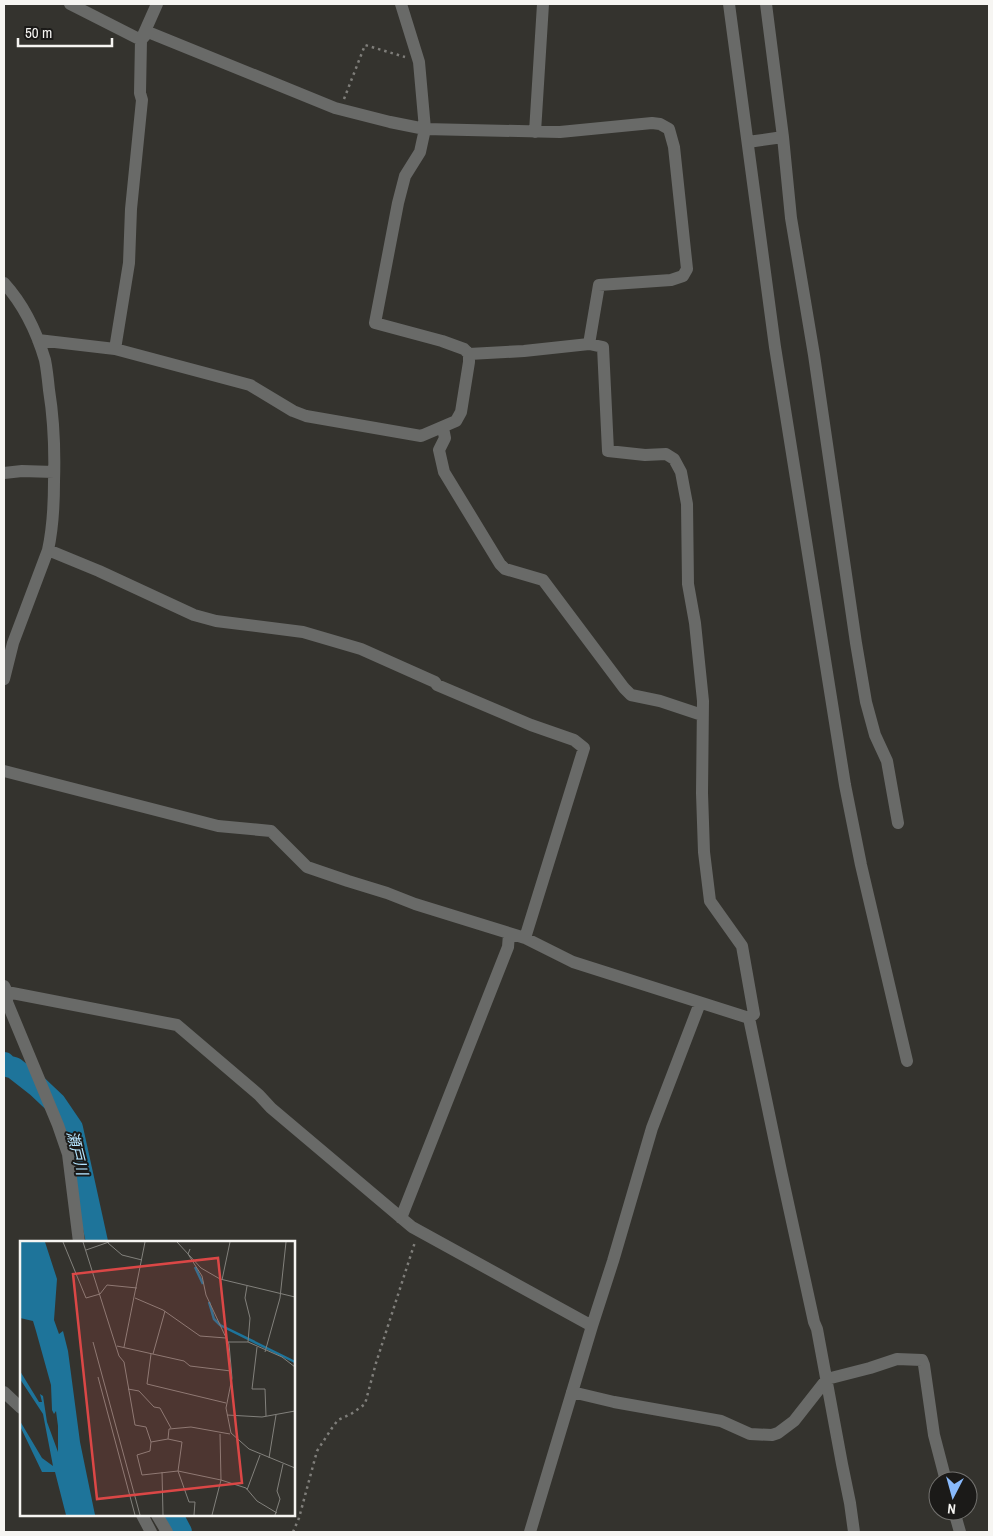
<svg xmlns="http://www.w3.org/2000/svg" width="993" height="1536" font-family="'Archivo Narrow','Noto Sans JP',sans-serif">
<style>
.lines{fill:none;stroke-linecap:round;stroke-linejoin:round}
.river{stroke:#1e749a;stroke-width:22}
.path{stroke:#7f7e7a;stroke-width:2.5;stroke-dasharray:2.5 4;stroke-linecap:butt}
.minor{stroke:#696a68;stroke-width:12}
.labels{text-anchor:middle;stroke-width:4;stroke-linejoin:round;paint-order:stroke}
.water-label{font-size:15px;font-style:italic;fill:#b5e5ff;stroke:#1b1a18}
.inset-river{fill:none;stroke:#1e749a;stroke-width:2.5}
.inset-road{fill:none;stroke:#82817c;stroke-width:1}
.view{fill:#db4746;fill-opacity:0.15;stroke:#db4746;stroke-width:2.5}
.inset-edge{fill:none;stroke:#f6f5f2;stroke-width:2.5}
</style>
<rect width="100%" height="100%" fill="#34332e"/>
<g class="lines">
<path class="river" d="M 4,1063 L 7,1066 L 14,1068 L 37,1086 L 55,1103 L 72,1128 L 97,1242
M 172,1515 L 181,1532"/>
<path class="path" d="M 344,99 L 365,45 L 405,57
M 293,1532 L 299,1518 L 317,1451 L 332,1428 L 338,1420 L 351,1414 L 365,1404 L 376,1363 L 415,1242"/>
<path class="minor" d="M 70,4 L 141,40
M 729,4 L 775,347 L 845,785 L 861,865 L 907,1061
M 766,4 L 783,137 L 791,218 L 814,355 L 856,643 L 866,702 L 875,735 L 887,761 L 898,823
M 141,40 L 148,32 L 335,108 L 390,122 L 425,129 L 560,132 L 652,123 L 660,124 L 669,129 L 674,147 L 687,269 L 683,276 L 671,280 L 599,285 L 589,344
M 535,132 L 543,4
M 748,142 L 783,137
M 4,283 C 23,304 37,333 45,360 C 47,370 48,380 49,390 C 54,421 55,451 54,482 C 54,505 53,527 48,550 L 13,643 L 4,679
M 38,340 L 115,349 L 250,385 L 293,411 L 306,416 L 421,436 L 456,421 L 461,412 L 469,362 L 469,354 L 464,349 L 442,341 L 375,323 L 398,203 L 405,176 L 420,152 L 425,129 L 419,62 L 401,4
M 115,349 L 129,263 L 131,209 L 142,100 L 140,93 L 141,40 L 157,4
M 469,354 L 524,351 L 589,344 L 603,347 L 608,451 L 645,455 L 666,454 L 674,459 L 681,472 L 687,504 L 688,584 L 695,623 L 703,701 L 702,793 L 704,852 L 710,901 L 742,946 L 754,1014 L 749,1018
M 443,428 L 445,438 L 439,450 L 444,472 L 500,564 L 505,569 L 543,580 L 624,688 L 631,695 L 660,701 L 702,715
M 4,473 L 22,471 L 54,472
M 48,550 L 99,571 L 194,615 L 216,621 L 303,632 L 361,649 L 435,682 L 437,685 L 531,725 L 574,740 L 584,748 L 525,938
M 4,771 L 218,826 L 271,831 L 307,867 L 348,881 L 387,893 L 415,904 L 525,938 L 573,962 L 749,1018
M 4,986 L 7,992 L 7,1002 L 58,1125 L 68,1154 L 79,1242
M 7,992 L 177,1025 L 259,1095 L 271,1108 L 412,1227 L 592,1326
M 749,1018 L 781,1171 L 814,1322 L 817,1329 L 842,1464 L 850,1503 L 854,1532
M 401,1218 L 508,947 L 509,934
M 4,1392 L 21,1408
M 572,1392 L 614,1402 L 721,1421 L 750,1434 L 772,1435 L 778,1433 L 794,1421 L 827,1379 L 870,1368 L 897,1359 L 922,1360 L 924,1365 L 934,1435 L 946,1481
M 954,1511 L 960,1532
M 142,1515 L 151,1532
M 157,1515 L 167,1532
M 530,1532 L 592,1326 L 613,1261 L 652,1128 L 700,1003"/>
</g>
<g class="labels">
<g class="water-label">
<text transform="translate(77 1153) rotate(76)" y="5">瀬戸川</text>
</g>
</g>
<g transform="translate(20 1241)">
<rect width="275" height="275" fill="#34332e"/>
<path d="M 0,1 L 25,1 L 37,38 L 34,79 L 39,93 L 43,90 L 48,110 L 60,201 L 75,274 L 46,274 L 35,231 L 22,231 L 0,185 L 0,180 L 22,217 L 33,225 L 23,173 L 0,138 L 0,130 L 19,161 L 22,161 L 20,153 L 23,155 L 27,181 L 38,211 L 38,185 L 36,170 L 34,173 L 32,169 L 31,144 L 16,90 L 13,80 L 0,77 Z" fill="#1e749a"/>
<path class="inset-river" d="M 175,26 L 183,43M 189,61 L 194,78 L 200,84 L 275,121"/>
<path class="inset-road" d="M 43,1 L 66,57 L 80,53 L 87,44 L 117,47M 63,1 L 99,115 L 104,121 L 115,184 L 126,186 L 131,201 L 130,210 L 117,214 L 122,234 L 158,230 L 201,239 L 226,247 L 237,260 L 257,272M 157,1 L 181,27 L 200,38 L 275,56M 88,2 L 102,14 L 122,19M 170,8 L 168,13 L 182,35 L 186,54 L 209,103 L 212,137 L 206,167 L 211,192 L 229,208 L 275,227M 66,9 L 89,1M 202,39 L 210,1M 227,45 L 225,57 L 230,77 L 228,101M 115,57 L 143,69 L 180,95 L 206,97M 73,101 L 120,274M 208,101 L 228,101 L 262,116 L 275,126M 97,105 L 164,120 L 170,125 L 211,130M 104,106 L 125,1M 237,106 L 232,148 L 245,148 L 246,175M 245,111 L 260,57 L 266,1M 131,113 L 127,143 L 206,162M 133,113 L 145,70M 78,136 L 115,274M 108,148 L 119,150 L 134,166 L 140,167 L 151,187M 207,174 L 242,176 L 275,170M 131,201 L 148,198M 249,217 L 256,174M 142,231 L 143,274M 227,249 L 240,214M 174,274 L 175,261 L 169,261 L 158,230 L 162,201 L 148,198 L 149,188 L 171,186 L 210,193M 192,274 L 201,239 L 200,193M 255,274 L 260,258 L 257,250 L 263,223"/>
<path class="view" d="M 198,17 L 222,242 L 77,258 L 53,33 Z"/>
<rect width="275" height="275" class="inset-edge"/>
</g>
<rect width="993" height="1536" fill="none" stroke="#f6f5f2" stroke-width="10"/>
<g transform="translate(953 1496) rotate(186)"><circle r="24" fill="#1b1a18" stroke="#73726f"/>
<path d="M0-4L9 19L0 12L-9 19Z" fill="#89bafc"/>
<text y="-8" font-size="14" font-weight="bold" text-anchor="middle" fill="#f6f5f2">N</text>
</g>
<path d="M18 38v8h94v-8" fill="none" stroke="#f6f5f2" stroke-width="2.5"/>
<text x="25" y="38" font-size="15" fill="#f6f5f2" stroke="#1b1a18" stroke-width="4" paint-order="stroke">50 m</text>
</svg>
